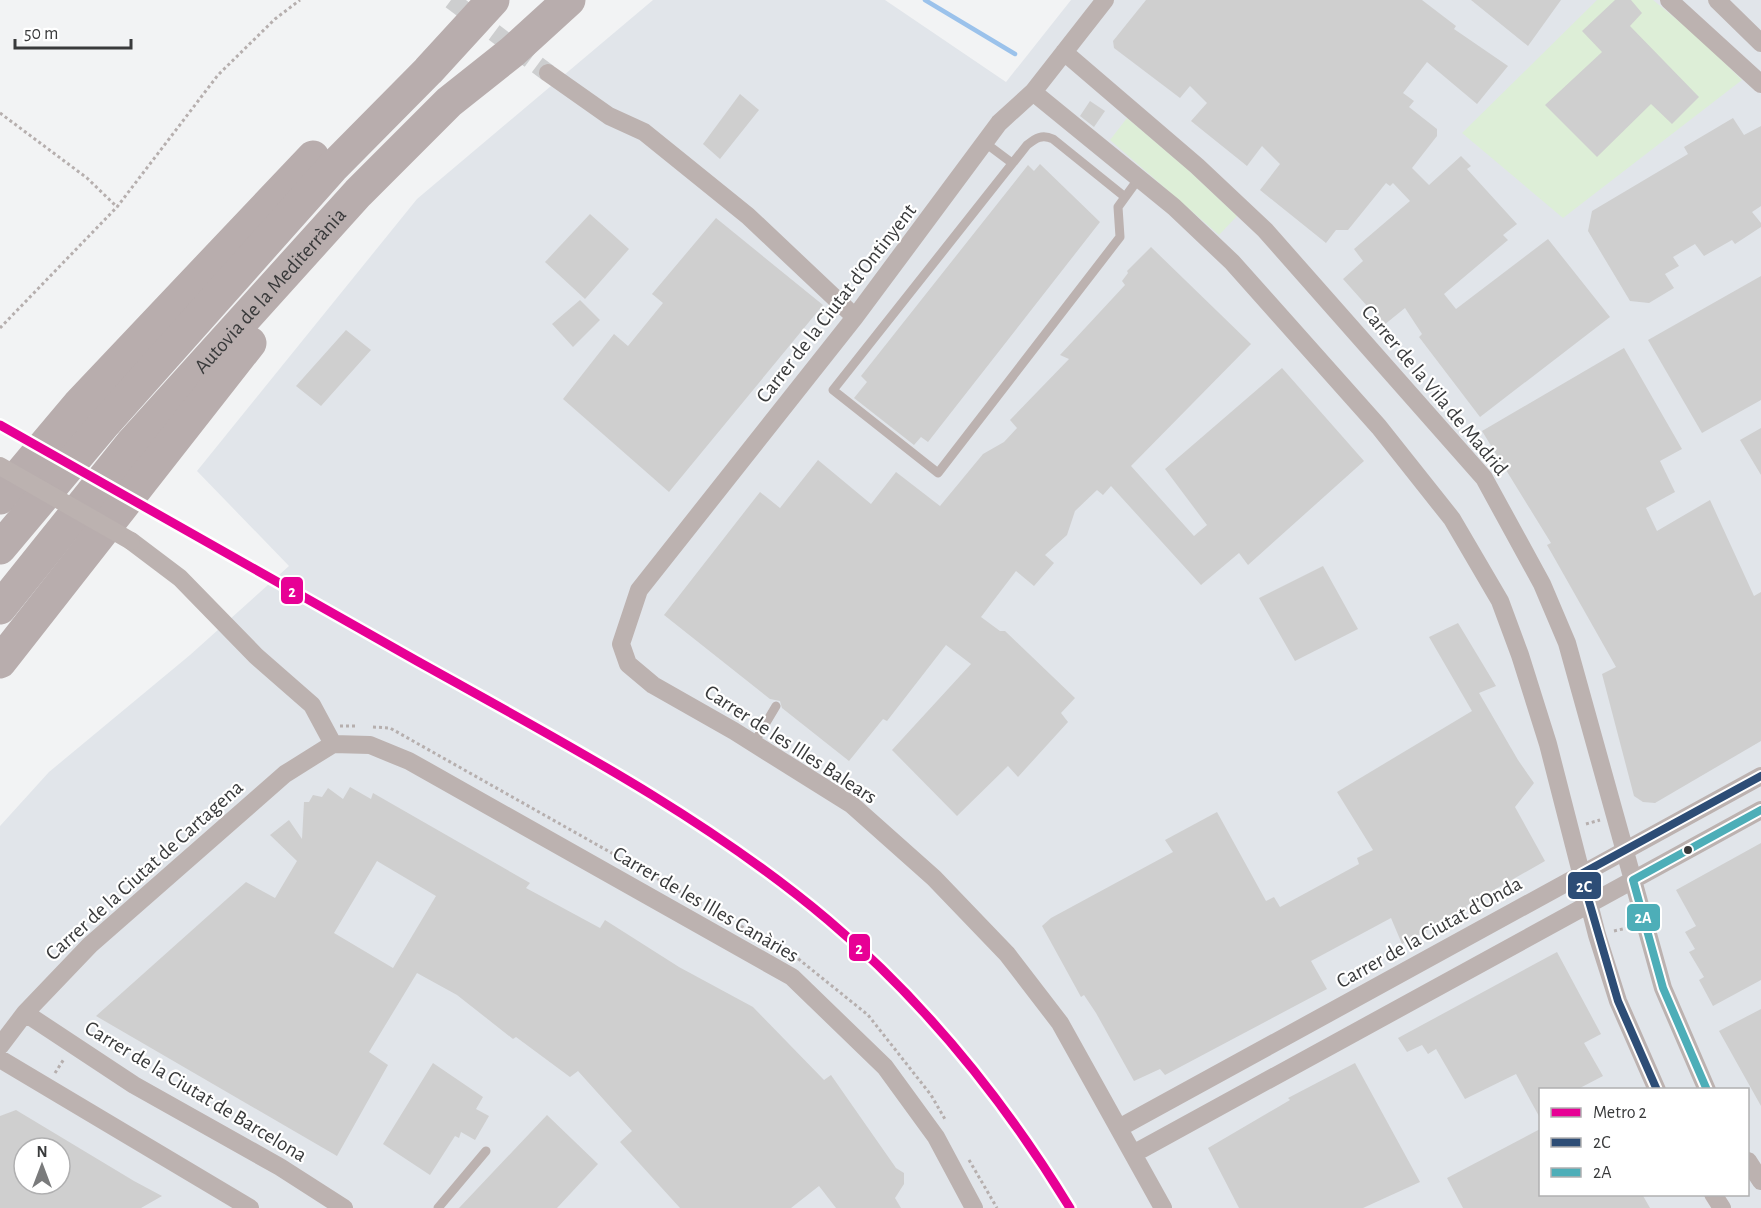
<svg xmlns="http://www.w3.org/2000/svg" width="1761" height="1208" font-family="'Alegreya Sans',sans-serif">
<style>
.built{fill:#e1e5ea;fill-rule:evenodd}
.green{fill:#ddeed7}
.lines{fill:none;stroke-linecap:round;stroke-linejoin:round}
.stream{stroke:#9bc2eb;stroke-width:4.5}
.building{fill:#cfcfcf;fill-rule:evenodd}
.street-tunnel{stroke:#cdcecf;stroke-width:18;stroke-dasharray:18 9;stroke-linecap:butt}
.path{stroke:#b6afae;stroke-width:3;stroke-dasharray:3 3;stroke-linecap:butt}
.lane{stroke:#bcb2b0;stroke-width:9}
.street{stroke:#bcb2b0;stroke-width:18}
.highway{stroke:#b8adad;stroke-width:33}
.street-bridge{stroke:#bcb2b0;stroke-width:18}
.bus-1-casing{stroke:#fff;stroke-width:12}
.bus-2-casing{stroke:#fff;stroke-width:12}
.bus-1{stroke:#2d4d76;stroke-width:8}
.bus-2{stroke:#4daeb8;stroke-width:8}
.metro-1-casing{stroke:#fff;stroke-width:14}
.metro-1{stroke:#e70095;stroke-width:9}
.bus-dot{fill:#393a3b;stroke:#fff;stroke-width:2}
.labels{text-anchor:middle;stroke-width:4.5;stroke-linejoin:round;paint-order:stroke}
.street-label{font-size:21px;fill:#393a3b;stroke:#fff}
.line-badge{stroke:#fff;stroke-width:2}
.badge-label{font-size:16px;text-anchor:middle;font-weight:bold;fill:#fff}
</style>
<rect width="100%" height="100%" fill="#f2f3f4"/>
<path class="built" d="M 653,0 L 885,0 L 1006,82 L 1071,0 L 1761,0 L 1761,1208 L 0,1208 L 0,826 L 49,772 L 190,655 L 289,566 L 197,471 L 417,199 ZM 1540,1090 L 1748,1090 L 1748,1194 L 1540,1194 ZM 24,1148 L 60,1148 L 60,1184 L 24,1184 Z"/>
<path class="green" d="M 1597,0 L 1653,0 L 1696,35 L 1742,80 L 1563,218 L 1462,133 Z
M 1127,118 L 1185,167 L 1237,216 L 1219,235 L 1110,140 Z"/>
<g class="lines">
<path class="stream" d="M 925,0 L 1015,54"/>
</g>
<path class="building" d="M 1146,0 L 1422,0 L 1456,26 L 1454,29 L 1508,66 L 1477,104 L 1427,62 L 1403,93 L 1414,101 L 1409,107 L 1437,129 L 1437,136 L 1412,168 L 1429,185 L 1461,156 L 1471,166 L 1467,169 L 1517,224 L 1503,235 L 1508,240 L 1444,294 L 1456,309 L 1548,239 L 1610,317 L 1480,417 L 1419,337 L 1422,334 L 1405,308 L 1384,325 L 1343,279 L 1363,261 L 1354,249 L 1410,201 L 1393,183 L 1390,186 L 1386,183 L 1348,230 L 1336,230 L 1326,243 L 1260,190 L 1280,164 L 1262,146 L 1247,166 L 1191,121 L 1207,103 L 1190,86 L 1180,98 L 1114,48 L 1113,41 Z
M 1471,0 L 1561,0 L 1528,46 Z
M 1615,0 L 1631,0 L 1642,13 L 1630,26 L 1699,97 L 1672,124 L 1651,104 L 1597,157 L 1545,105 L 1602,52 L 1582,31 Z
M 740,94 L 759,110 L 720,159 L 703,144 Z
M 1090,101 L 1105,111 L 1094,127 L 1080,116 Z
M 1733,118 L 1744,135 L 1761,126 L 1761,206 L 1752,212 L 1761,223 L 1761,227 L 1735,244 L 1732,240 L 1704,256 L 1695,244 L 1673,257 L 1679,266 L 1665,274 L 1674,288 L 1649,303 L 1630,301 L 1588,231 L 1592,211 L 1688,154 L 1684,147 Z
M 1040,164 L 1100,222 L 928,442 L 921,437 L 914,445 L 854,398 L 867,382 L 861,376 L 1028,165 L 1034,171 Z
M 590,214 L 629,249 L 585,299 L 545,262 Z
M 716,218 L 823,305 L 669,492 L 563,399 L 614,334 L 628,346 L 663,303 L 652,294 Z
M 1151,247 L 1251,344 L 1131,466 L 1194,536 L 1207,525 L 1165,469 L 1282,368 L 1364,461 L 1248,565 L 1239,553 L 1201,585 L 1111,486 L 1103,495 L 1097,490 L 1075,511 L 1067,535 L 1045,555 L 1054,563 L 1034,586 L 1016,571 L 981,617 L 1000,631 L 1005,631 L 1075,698 L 1061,713 L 1068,722 L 1018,777 L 1008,766 L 957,816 L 892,750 L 971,664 L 946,645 L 887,721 L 883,719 L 849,761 L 782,708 L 780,701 L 770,699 L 664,615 L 760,492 L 780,508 L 818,460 L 871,504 L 896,472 L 940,506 L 983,454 L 1004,442 L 1017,428 L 1010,420 L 1069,359 L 1060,355 L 1125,285 L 1122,281 L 1128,273 L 1127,271 Z
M 1761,276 L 1761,400 L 1702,433 L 1648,340 Z
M 580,300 L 600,320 L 573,347 L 552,324 Z
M 346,330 L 371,350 L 321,406 L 296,386 Z
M 1624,348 L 1682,449 L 1660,461 L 1675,492 L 1646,508 L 1657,531 L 1710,500 L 1754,596 L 1761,592 L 1761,741 L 1655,803 L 1643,802 L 1634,796 L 1602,674 L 1616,667 L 1547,545 L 1551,543 L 1482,431 Z
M 1761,428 L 1761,475 L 1740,440 Z
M 1323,566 L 1358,629 L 1295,661 L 1259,598 Z
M 1458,623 L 1496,686 L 1479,693 L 1518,760 L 1534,783 L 1515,807 L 1545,861 L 1466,906 L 1468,909 L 1402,944 L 1391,918 L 1311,961 L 1327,989 L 1165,1075 L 1160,1069 L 1134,1081 L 1096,1013 L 1084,995 L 1081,997 L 1042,926 L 1051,918 L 1173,852 L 1165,840 L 1217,812 L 1266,901 L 1274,897 L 1280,907 L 1359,864 L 1357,858 L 1373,850 L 1337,792 L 1472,711 L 1429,637 Z
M 350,787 L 371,799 L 373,793 L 530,883 L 526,888 L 600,928 L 605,920 L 679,967 L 753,1007 L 824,1080 L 831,1075 L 896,1168 L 904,1173 L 904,1184 L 895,1198 L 901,1208 L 836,1208 L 819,1186 L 791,1208 L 680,1208 L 620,1142 L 632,1131 L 578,1071 L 570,1077 L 516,1037 L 513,1039 L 457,995 L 417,973 L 369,1052 L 388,1065 L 337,1156 L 96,1016 L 246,882 L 275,898 L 297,861 L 270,835 L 289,820 L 302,839 L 304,802 L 309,802 L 313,795 L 322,797 L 328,788 L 343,799 ZM 377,861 L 436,896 L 393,968 L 334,933 Z
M 1761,843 L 1761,980 L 1713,1006 L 1699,980 L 1704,977 L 1689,952 L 1695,949 L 1685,932 L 1696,926 L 1676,890 Z
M 1557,952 L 1601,1034 L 1584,1043 L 1603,1076 L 1578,1089 L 1540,1089 L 1540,1118 L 1516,1074 L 1465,1099 L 1436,1049 L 1428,1054 L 1422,1045 L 1407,1052 L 1398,1038 Z
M 1761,1009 L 1761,1106 L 1719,1031 Z
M 433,1063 L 483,1097 L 476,1109 L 489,1116 L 475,1140 L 461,1132 L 459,1138 L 455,1136 L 430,1175 L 383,1144 Z
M 1355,1063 L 1420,1182 L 1363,1208 L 1239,1208 L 1208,1148 L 1290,1100 L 1288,1098 Z
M 16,1110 L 134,1181 L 162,1196 L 141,1208 L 0,1208 L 0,1116 ZM 24,1148 L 60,1148 L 60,1184 L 24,1184 Z
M 547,1115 L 598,1164 L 557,1208 L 459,1208 Z
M 1540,1129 L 1540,1194 L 1642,1194 L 1650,1208 L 1463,1208 L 1447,1178 Z"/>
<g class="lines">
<path class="street-tunnel" d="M 451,0 L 548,73"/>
<path class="path" d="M 0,113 L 87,178 L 117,207
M 0,328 L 117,207 L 218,75 L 275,19 L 300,0
M 340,726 L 357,726
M 373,727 L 390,728 L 796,957 L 868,1015 L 931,1095 L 946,1121
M 1586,824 L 1600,820
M 1614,931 L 1631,927
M 55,1073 L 64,1059
M 969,1160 L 997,1208"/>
<path class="lane" d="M 984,142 L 1012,163
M 1125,197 L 1053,139 C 1042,134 1036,138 1027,145 L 833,390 L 938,473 L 1120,237 L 1118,207 L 1139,178
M 754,743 L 776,706
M 438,1208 L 486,1151"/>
<path class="street" d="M 1105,0 L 1033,92 L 999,123 L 855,317 L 639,590 L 621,644 L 628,664 L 653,685 L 734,731 L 852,805 L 934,878 L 1007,954 L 1060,1023 L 1163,1208
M 1669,0 L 1761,84
M 1717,0 L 1761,43
M 1064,52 L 1197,166 L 1265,230 L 1484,478 L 1542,584 L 1567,643 L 1663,988 L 1707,1090
M 548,73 L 609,116 L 644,132 L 748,216 L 855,317
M 1033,92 L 1174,207 L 1232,262 L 1379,427 L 1452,519 L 1500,601 L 1520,655 L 1548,744 L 1597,935 L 1618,1001 L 1657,1090
M 131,541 L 180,578 L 256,656 L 312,705 L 333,744
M 333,744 L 370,745 L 409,761 L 792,977 L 885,1067 L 936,1137 L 974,1208
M 25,1013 L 134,1085 L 280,1167 L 344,1208
M 0,1046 L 25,1013 L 90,945 L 285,774 L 333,744
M 0,1059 L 250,1208
M 1119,1128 L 1761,776
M 1133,1154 L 1761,810
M 1748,1161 L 1761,1181
M 1713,1194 L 1722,1208"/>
<g class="highway">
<path d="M 0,498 L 79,404 L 313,157"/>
<path d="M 0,548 L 105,423 L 332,168 L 428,71 L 493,0"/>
<path id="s1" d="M 0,608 L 132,443 L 358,193 L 449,102 L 512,52 L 569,0"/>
<path d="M 0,662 L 250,343"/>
</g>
<path class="street-bridge" d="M 0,466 L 131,541"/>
<g class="bus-1-casing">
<path id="bus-1" d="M 1657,1090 L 1618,1001 L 1581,874 L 1761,776"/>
</g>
<g class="bus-2-casing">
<path id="bus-2" d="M 1707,1090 L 1663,988 L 1633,880 L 1761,810"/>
</g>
<use href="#bus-1" class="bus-1"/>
<use href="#bus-2" class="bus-2"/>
<g class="metro-1-casing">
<path id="metro-1" d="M 0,425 C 139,505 278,583 417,661 C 557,739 706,817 828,920 C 925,1002 1004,1100 1070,1208"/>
</g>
<use href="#metro-1" class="metro-1"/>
</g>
<circle class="bus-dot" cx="1688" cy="850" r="5"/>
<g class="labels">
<g class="street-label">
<text dy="7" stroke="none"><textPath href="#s1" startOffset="417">Autovia de la Mediterrània</textPath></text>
<text transform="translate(836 303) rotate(-52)" y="7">Carrer de la Ciutat d'Ontinyent</text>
<text transform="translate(1435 390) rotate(50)" y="7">Carrer de la Vila de Madrid</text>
<text transform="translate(791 744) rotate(33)" y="7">Carrer de les Illes Balears</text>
<text transform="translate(144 870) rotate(-42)" y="7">Carrer de la Ciutat de Cartagena</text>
<text transform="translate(706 904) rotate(30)" y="7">Carrer de les Illes Canàries</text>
<text transform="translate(1429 932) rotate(-29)" y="7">Carrer de la Ciutat d’Onda</text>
<text transform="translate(196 1091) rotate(31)" y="7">Carrer de la Ciutat de Barcelona</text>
</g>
</g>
<g class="line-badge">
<rect x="280" y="576" width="24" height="29" rx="6" fill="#e70095"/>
<rect x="1567" y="871" width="35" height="29" rx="6" fill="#2d4d76"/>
<rect x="1626" y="903" width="35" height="29" rx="6" fill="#4daeb8"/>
<rect x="848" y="933" width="23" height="29" rx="6" fill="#e70095"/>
</g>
<g class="badge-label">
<text x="292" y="597">2</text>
<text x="1584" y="892">2C</text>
<text x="1643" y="923">2A</text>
<text x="859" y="954">2</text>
</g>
<rect x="1539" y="1088" width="210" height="108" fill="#ffffff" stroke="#b0b0b1" stroke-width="1.5"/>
<rect x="1551" y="1108" width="30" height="9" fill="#e70095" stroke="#b0b0b1" stroke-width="1.5"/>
<text x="1593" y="1118" font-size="18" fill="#393a3b">Metro 2</text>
<rect x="1551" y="1138" width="30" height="9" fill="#2d4d76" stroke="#b0b0b1" stroke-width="1.5"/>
<text x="1593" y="1148" font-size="18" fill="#393a3b">2C</text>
<rect x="1551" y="1168" width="30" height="9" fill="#4daeb8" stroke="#b0b0b1" stroke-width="1.5"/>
<text x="1593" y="1178" font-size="18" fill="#393a3b">2A</text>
<g transform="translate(42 1166)"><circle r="28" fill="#ffffff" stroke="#b0b0b1" stroke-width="1.5"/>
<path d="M0-4.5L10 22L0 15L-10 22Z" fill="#7a7b7c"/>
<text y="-9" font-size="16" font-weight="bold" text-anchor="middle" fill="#393a3b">N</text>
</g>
<path d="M15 39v9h116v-9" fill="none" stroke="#393a3b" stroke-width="3"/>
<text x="24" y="39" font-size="18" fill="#393a3b" stroke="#ffffff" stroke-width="4.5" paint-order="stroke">50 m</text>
</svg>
